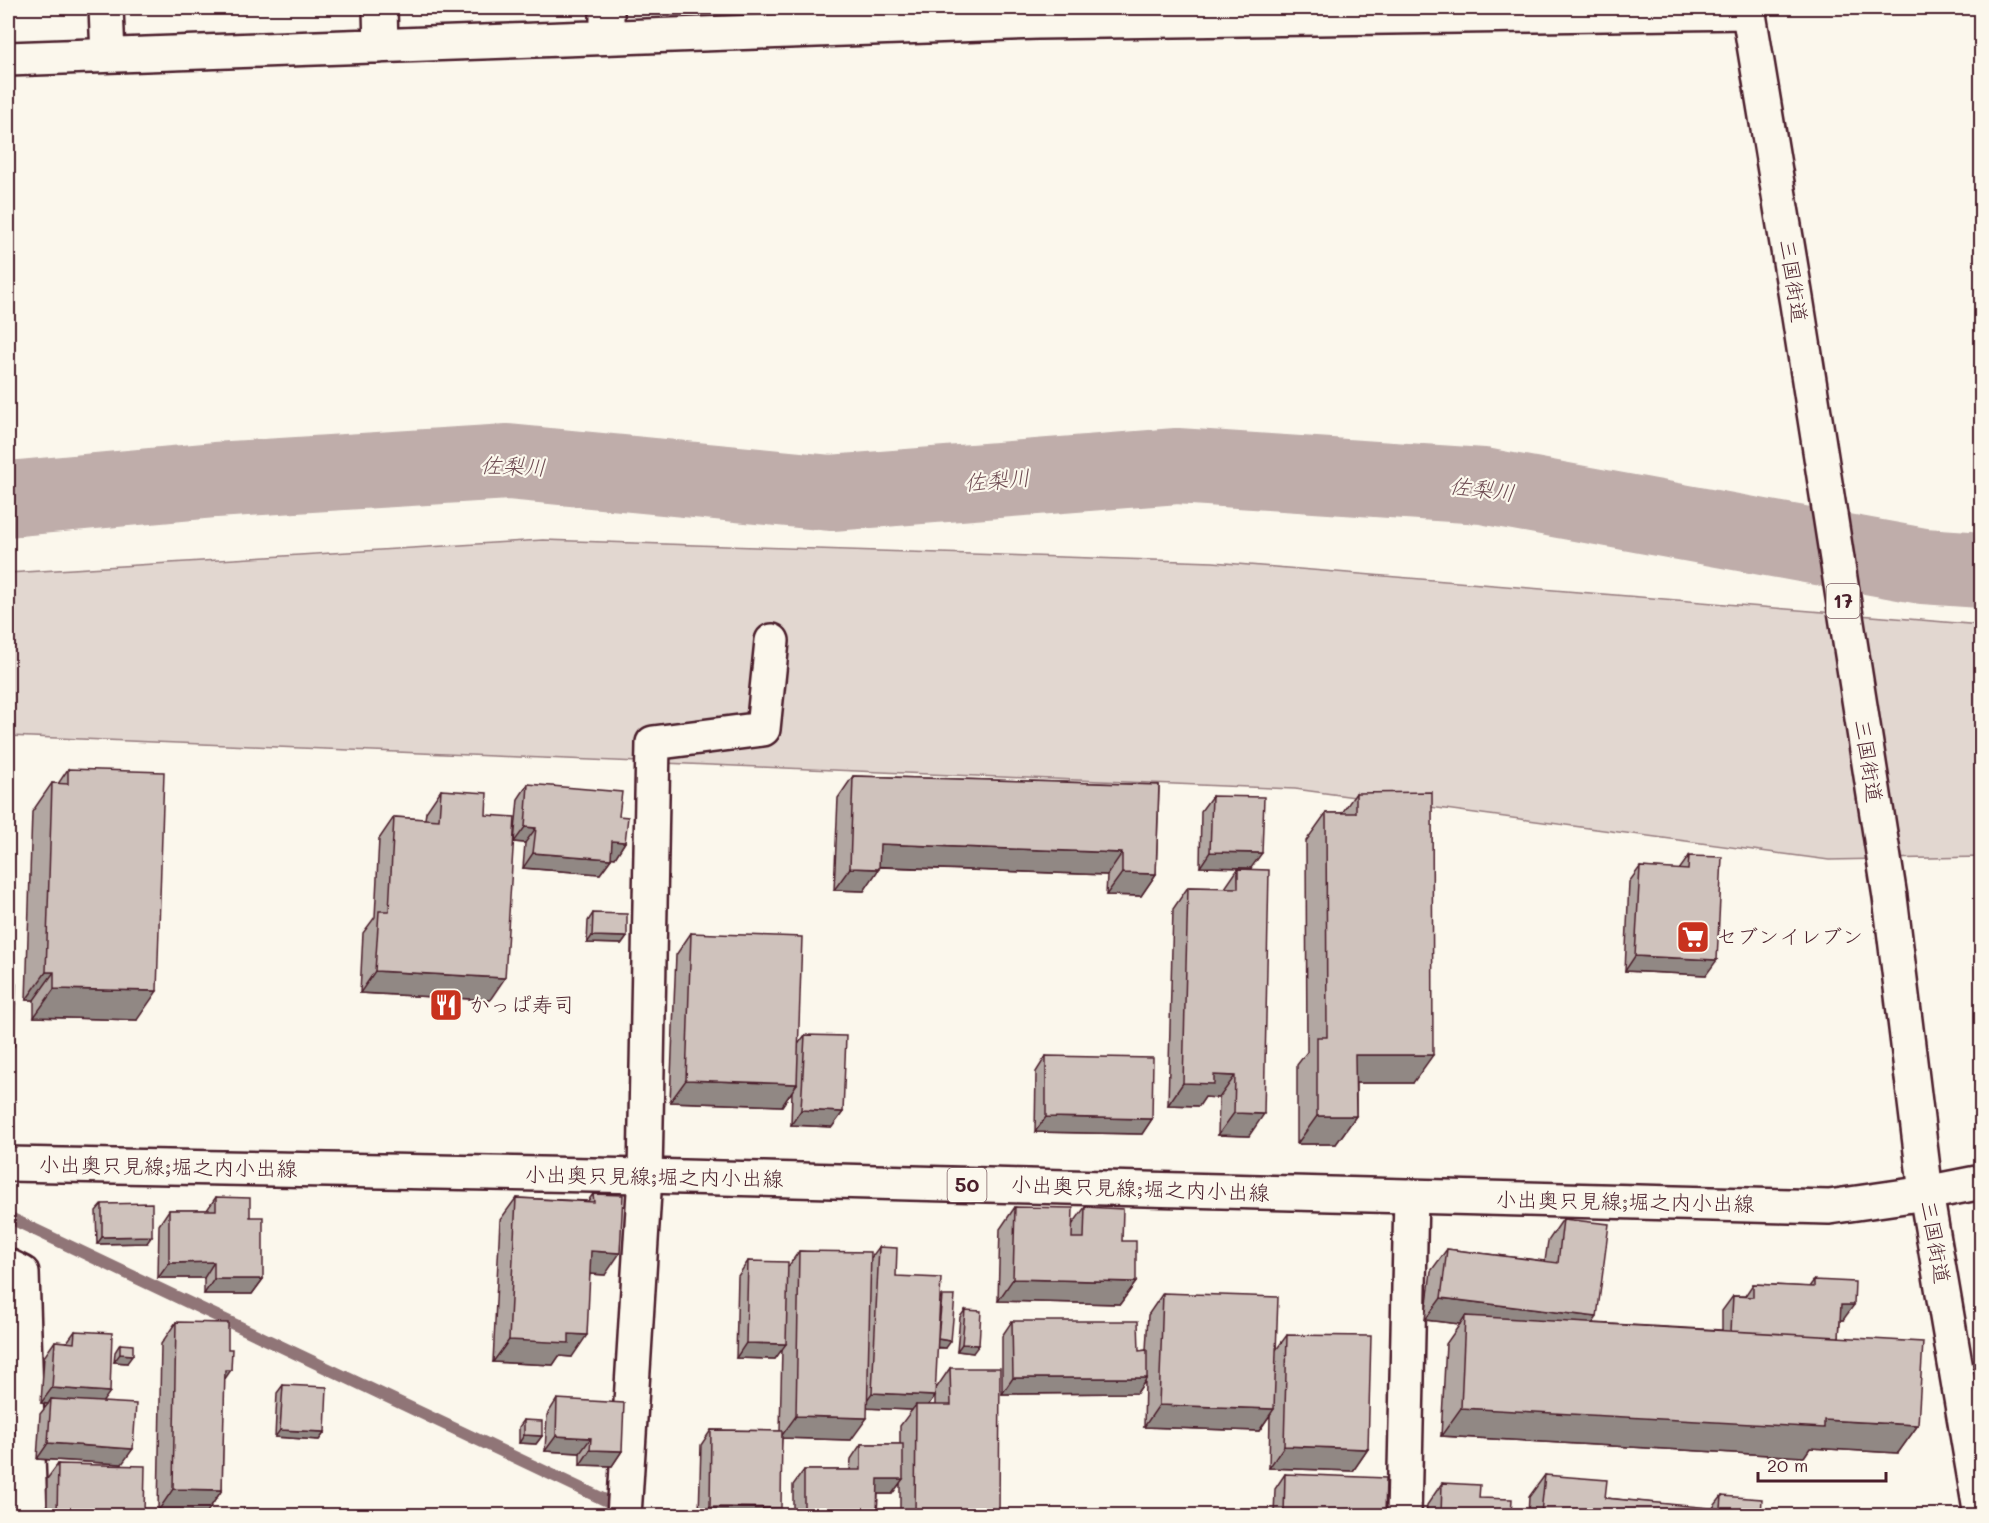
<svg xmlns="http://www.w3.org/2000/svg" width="1989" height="1523" font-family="Mali,'Klee One',sans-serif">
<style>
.green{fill:#e2d7d0;stroke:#967b7e;stroke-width:1.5}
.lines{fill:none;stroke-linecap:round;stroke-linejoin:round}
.stream{stroke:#907477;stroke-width:12}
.river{stroke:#bfadaa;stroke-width:76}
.street-casing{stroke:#4a1f2b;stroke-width:38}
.primary-casing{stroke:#4a1f2b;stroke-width:38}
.highway-casing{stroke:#4a1f2b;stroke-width:38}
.street{stroke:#fbf7ec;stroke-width:33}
.primary{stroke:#fbf7ec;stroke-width:33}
.highway{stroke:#fbf7ec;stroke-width:33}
.wall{fill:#b2a7a2;stroke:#4a1f2b;stroke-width:1.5}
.shaded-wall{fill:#918884;stroke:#4a1f2b;stroke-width:1.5}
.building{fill:#cfc2bc;stroke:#4a1f2b;stroke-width:1.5}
.labels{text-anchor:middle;stroke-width:4.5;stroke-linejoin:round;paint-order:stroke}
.shield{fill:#fbf7ec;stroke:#7f6065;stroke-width:1.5}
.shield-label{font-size:20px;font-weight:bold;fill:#4a1f2b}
.street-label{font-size:21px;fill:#4a1f2b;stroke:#fbf7ec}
.poi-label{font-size:21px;fill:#4a1f2b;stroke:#fbf7ec;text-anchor:start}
.water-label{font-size:22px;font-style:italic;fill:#6d4a51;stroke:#fbf7ec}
</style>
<rect width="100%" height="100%" fill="#fbf7ec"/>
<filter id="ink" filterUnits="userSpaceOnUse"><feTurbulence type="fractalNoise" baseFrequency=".0167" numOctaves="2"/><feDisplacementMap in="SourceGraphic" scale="12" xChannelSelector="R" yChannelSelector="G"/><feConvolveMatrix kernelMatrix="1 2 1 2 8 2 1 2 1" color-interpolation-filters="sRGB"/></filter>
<g filter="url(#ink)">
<path class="green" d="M 543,540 L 1213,562 L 1981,625 L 1981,857 L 1829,860 L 1295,789 L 8,736 L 8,573 Z"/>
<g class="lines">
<path class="stream" d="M 8,1217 L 622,1508"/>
<path class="river" d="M 8,499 L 215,480 L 508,462 L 831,493 L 1177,466 L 1483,486 L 1923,566 L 1982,570"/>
<g class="street-casing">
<path id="street" d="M 106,8 L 108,55
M 380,8 L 381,46
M 607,8 L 607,37
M 8,59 L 1037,22 L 1749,12
M 8,1266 L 22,1273 L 30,1516
M 624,1516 L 645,1176 L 653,743 L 763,729 L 772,641
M 1404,1516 L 1411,1196"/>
</g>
<g class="primary-casing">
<path id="primary" d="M 8,1164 L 645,1176 L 1829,1207 L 1926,1193 L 1982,1182"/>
</g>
<g class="highway-casing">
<path id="highway" d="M 1748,8 L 1797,304 L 1890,897 L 1926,1193 L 1981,1516"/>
</g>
<use href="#street" class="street"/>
<use href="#primary" class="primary"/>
<use href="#highway" class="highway"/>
</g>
<path class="wall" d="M 68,769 L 137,1020 L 34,1017 L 34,1000 L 26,1000 L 32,812 L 52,783 L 58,784 Z
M 853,776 L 1159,785 L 1156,874 L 1141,896 L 1106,895 L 1107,875 L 879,867 L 864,891 L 834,890 L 838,798 Z
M 528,784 L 619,816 L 625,842 L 615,858 L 611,857 L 611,859 L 600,874 L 523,868 L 525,843 L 514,842 L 518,799 Z
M 441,790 L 486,815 L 490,1000 L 360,993 L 363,933 L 375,917 L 379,839 L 394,817 L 425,819 L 426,812 Z
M 1356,793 L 1413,1083 L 1356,1083 L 1356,1116 L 1336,1144 L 1297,1144 L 1297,1065 L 1307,1052 L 1306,841 L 1326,813 L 1342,813 Z
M 1212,796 L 1251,868 L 1200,867 L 1201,811 Z
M 1689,856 L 1706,975 L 1625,971 L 1629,882 L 1640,867 L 1679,870 Z
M 1238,869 L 1249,1136 L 1218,1135 L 1219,1098 L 1205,1097 L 1199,1106 L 1168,1105 L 1173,909 L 1188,887 L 1225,888 Z
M 593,913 L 627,937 L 622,944 L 587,943 L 588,921 Z
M 691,933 L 799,1043 L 805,1035 L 843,1112 L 832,1127 L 791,1125 L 792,1091 L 782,1106 L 670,1102 L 676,955 Z
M 1046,1056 L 1152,1119 L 1142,1134 L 1035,1132 L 1036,1072 Z
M 593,1194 L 605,1275 L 590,1274 L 572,1357 L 559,1356 L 553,1365 L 493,1362 L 500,1220 L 516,1198 L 588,1201 Z
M 216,1197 L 250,1217 L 263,1279 L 252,1294 L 204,1294 L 204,1278 L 158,1278 L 159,1225 L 169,1210 L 207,1210 Z
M 102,1204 L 147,1243 L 97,1244 L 96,1211 Z
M 1015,1207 L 1072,1225 L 1085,1207 L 1122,1241 L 1136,1282 L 1120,1304 L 998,1301 L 1000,1229 Z
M 1563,1219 L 1593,1323 L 1722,1330 L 1722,1311 L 1733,1296 L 1745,1296 L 1753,1284 L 1809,1287 L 1814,1280 L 1843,1320 L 1840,1320 L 1839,1337 L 1918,1425 L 1898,1453 L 1810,1448 L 1804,1457 L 1441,1436 L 1446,1344 L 1460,1324 L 1425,1320 L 1431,1271 L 1447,1249 L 1545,1261 L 1548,1241 Z
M 879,1247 L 896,1276 L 940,1299 L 942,1296 L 946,1348 L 937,1348 L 928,1405 L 935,1405 L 935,1390 L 950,1368 L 999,1515 L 900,1515 L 900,1483 L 892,1494 L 878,1494 L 877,1515 L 793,1515 L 793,1485 L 804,1470 L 850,1470 L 851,1459 L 861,1444 L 900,1444 L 900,1426 L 912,1410 L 867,1408 L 851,1440 L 782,1438 L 776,1515 L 699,1515 L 701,1445 L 711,1430 L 780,1431 L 782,1349 L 775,1359 L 736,1358 L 738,1276 L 748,1261 L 788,1267 L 799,1251 L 871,1258 Z
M 1163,1293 L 1276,1350 L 1287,1335 L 1368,1449 L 1353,1471 L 1269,1468 L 1270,1415 L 1259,1431 L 1144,1427 L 1145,1381 L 1137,1393 L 1002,1394 L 1002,1336 L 1012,1321 L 1139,1351 L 1146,1350 L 1148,1315 Z
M 965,1310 L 973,1353 L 957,1351 L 960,1317 Z
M 176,1322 L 224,1380 L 222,1490 L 207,1512 L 158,1511 L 161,1344 Z
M 75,1331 L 103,1402 L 122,1464 L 37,1459 L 40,1414 L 48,1404 L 41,1403 L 44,1357 L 55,1341 L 67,1342 Z
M 120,1344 L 127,1363 L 114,1362 L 115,1352 Z
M 283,1385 L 325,1432 L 319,1440 L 275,1437 L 277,1393 Z
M 557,1399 L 622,1451 L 612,1466 L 580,1465 L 580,1453 L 545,1451 L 547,1415 Z
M 524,1420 L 542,1436 L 536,1444 L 519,1443 L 519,1427 Z
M 58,1464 L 144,1515 L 47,1515 L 47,1479 Z
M 1285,1474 L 1385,1515 L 1274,1515 L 1275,1489 Z
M 1545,1475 L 1605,1498 L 1712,1509 L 1722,1496 L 1761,1515 L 1528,1515 L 1529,1497 Z
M 1442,1483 L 1479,1498 L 1511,1515 L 1426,1515 L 1427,1505 Z"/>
<path class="shaded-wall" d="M 525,827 L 536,828 L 525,843 L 514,842 Z
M 612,841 L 625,842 L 615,858 L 601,856 Z
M 880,844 L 1122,853 L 1107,875 L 865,866 Z
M 1210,852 L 1262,853 L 1251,868 L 1200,867 Z
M 533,853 L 611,859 L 600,874 L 523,868 Z
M 850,868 L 879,869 L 864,891 L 834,890 Z
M 1122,873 L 1156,874 L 1141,896 L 1106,895 Z
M 592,936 L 627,937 L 622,944 L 587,943 Z
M 1635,956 L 1717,960 L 1706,975 L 1625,971 Z
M 375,971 L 505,978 L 490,1000 L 360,993 Z
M 46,972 L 54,972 L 34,1000 L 26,1000 Z
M 54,989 L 157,991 L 137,1020 L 34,1017 Z
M 8,1046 L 14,1046 L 8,1056 Z
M 1355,1055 L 1433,1055 L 1413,1083 L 1336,1083 Z
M 1214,1075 L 1235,1076 L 1219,1098 L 1205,1097 L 1199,1106 L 1168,1105 L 1183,1083 Z
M 686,1080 L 797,1084 L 782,1106 L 670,1102 Z
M 801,1110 L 843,1112 L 832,1127 L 791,1125 Z
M 1234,1113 L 1264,1114 L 1249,1136 L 1218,1135 Z
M 1317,1116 L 1356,1116 L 1336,1144 L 1297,1144 Z
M 1046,1117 L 1152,1119 L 1142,1134 L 1035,1132 Z
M 152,1236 L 147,1243 L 97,1244 L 102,1237 Z
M 591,1251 L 620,1253 L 605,1275 L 576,1273 Z
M 214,1262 L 204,1278 L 158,1278 L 169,1263 Z
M 214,1279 L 263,1279 L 252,1294 L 204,1294 Z
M 1013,1279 L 1136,1282 L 1120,1304 L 998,1301 Z
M 1441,1298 L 1597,1317 L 1582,1339 L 1465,1316 L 1460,1324 L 1425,1320 Z
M 1841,1305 L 1854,1305 L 1843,1320 L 1830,1320 Z
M 569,1334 L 587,1335 L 572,1357 L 559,1356 L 553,1365 L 493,1362 L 509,1340 Z
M 938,1339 L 951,1341 L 946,1348 L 933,1347 Z
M 746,1343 L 786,1344 L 775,1359 L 736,1358 Z
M 962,1344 L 979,1345 L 973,1353 L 957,1351 Z
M 120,1354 L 133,1355 L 127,1363 L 114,1362 Z
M 225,1370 L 231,1370 L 216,1392 Z
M 1013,1378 L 1147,1378 L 1137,1393 L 1002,1394 Z
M 52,1388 L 110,1392 L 99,1407 L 51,1399 L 48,1404 L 41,1403 Z
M 872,1393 L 935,1396 L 924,1411 L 916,1405 L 912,1410 L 861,1408 Z
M 1159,1405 L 1274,1409 L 1259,1431 L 1144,1427 Z
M 1461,1408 L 1824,1420 L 1918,1425 L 1898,1453 L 1810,1448 L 1804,1457 L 1441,1436 Z
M 796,1416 L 867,1418 L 851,1440 L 780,1438 Z
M 280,1430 L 325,1432 L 319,1440 L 275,1437 Z
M 524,1435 L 542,1436 L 536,1444 L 519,1443 Z
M 556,1436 L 591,1438 L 580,1453 L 545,1451 Z
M 48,1443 L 133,1449 L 122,1464 L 37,1459 Z
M 1284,1446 L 1368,1449 L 1353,1471 L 1269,1468 Z
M 590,1450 L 622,1451 L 612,1466 L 580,1465 Z
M 878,1479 L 903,1479 L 892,1494 L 867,1494 Z
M 173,1489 L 222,1490 L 207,1512 L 158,1511 Z
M 710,1507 L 781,1508 L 776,1515 L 704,1515 Z
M 1541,1513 L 1563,1515 L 1539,1515 Z"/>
<path class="building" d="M 68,769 L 164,772 L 157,991 L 54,989 L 54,972 L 46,972 L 52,783 L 68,784 Z
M 853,776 L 1159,785 L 1156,874 L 1122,873 L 1122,853 L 880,844 L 879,869 L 850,868 Z
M 528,784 L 622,792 L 619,816 L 628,817 L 625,842 L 612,841 L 611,859 L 533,853 L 536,828 L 525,827 Z
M 441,790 L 487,793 L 486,815 L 515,817 L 505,978 L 375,971 L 379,911 L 389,911 L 394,817 L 439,820 Z
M 1432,792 L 1433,1055 L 1355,1055 L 1356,1116 L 1317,1116 L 1317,1037 L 1327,1037 L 1326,813 L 1356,813 L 1356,793 Z
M 1212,796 L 1264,797 L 1262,853 L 1210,852 Z
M 1689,856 L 1722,857 L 1717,960 L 1635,956 L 1640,867 L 1688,870 Z
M 1238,869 L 1269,870 L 1264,1114 L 1234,1113 L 1235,1076 L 1214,1075 L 1214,1084 L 1183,1083 L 1188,887 L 1238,888 Z
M 593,913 L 627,914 L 627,937 L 592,936 Z
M 691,933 L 802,937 L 797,1084 L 686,1080 Z
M 8,984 L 16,984 L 14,1046 L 8,1046 Z
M 805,1035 L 846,1036 L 843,1112 L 801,1110 Z
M 1046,1056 L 1153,1058 L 1152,1119 L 1046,1117 Z
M 593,1194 L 623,1195 L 620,1253 L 591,1251 L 587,1335 L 569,1334 L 569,1343 L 509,1340 L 516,1198 L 594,1202 Z
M 216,1197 L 250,1198 L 250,1217 L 263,1217 L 263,1279 L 214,1279 L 214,1262 L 169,1263 L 169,1210 L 216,1210 Z
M 152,1203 L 152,1236 L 102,1237 L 102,1204 Z
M 1015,1207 L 1073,1208 L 1072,1238 L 1084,1238 L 1085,1207 L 1123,1209 L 1122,1241 L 1136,1241 L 1136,1282 L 1013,1279 Z
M 1563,1219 L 1609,1224 L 1597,1317 L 1441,1298 L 1447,1249 L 1558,1263 Z
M 879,1247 L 897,1248 L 896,1276 L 941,1278 L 935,1396 L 872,1393 Z
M 799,1251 L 871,1252 L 867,1418 L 796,1416 Z
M 748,1261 L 788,1262 L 786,1344 L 746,1343 Z
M 1814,1280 L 1855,1282 L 1854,1305 L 1841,1305 L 1839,1337 L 1731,1331 L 1733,1296 L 1753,1297 L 1753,1284 L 1814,1287 Z
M 1163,1293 L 1278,1297 L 1274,1409 L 1159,1405 Z
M 942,1296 L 955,1296 L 951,1341 L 938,1339 Z
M 965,1310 L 981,1311 L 979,1345 L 962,1344 Z
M 1465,1316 L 1923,1342 L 1918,1425 L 1824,1420 L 1824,1428 L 1461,1408 Z
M 1012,1321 L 1138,1321 L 1139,1351 L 1147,1350 L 1147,1378 L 1013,1378 Z
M 176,1322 L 228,1323 L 228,1349 L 232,1349 L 231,1370 L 225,1370 L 222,1490 L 173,1489 Z
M 75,1331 L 112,1333 L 110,1392 L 52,1388 L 55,1341 L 74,1343 Z
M 1287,1335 L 1371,1336 L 1368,1449 L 1284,1446 Z
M 120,1344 L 133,1345 L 133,1355 L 120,1354 Z
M 950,1368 L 1000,1368 L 999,1515 L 915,1515 L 916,1405 L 951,1405 Z
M 283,1385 L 327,1387 L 325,1432 L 280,1430 Z
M 51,1399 L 136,1404 L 133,1449 L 48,1443 Z
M 557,1399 L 624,1403 L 622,1451 L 590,1450 L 591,1438 L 556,1436 Z
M 524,1420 L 542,1421 L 542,1436 L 524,1435 Z
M 8,1429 L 15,1429 L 12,1515 L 8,1515 Z
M 711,1430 L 782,1431 L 781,1508 L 710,1507 Z
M 861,1444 L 903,1444 L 903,1479 L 878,1479 L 877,1515 L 804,1515 L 804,1470 L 861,1470 Z
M 58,1464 L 145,1466 L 144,1515 L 57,1515 Z
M 1285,1474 L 1386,1478 L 1385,1515 L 1284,1515 Z
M 1545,1475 L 1607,1480 L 1605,1498 L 1721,1509 L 1722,1496 L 1762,1499 L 1761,1515 L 1563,1515 L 1541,1513 Z
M 1442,1483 L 1480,1485 L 1479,1498 L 1512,1499 L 1511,1515 L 1441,1515 Z"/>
</g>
<defs>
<g id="supermarket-square" transform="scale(1.725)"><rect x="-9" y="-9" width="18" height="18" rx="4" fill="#c8321e" stroke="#fbf7ec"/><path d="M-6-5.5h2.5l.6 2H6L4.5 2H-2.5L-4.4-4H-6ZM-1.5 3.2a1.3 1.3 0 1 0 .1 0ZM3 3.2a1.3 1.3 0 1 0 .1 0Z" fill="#fff"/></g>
<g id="restaurant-square" transform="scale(1.725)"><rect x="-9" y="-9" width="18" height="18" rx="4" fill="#c8321e" stroke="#fbf7ec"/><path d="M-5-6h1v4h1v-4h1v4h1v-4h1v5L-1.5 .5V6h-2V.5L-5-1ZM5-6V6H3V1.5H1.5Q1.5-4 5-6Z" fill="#fff"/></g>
</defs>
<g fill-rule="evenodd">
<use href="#supermarket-square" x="1693" y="937"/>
<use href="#restaurant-square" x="446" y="1005"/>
</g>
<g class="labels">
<g class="shield">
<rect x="1826.5" y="584" width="33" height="34" rx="4.5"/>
<rect x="947.5" y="1168" width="39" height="34" rx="4.5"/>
</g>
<g class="shield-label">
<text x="1843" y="608">17</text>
<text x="967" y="1192">50</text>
</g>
<g class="street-label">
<text transform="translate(1793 281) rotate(81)" y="7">三国街道</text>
<text transform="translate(1868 761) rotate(81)" y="7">三国街道</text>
<text transform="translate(168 1167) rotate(1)" y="7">小出奥只見線;堀之内小出線</text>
<text transform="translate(654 1177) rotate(1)" y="7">小出奥只見線;堀之内小出線</text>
<text transform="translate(1140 1189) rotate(2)" y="7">小出奥只見線;堀之内小出線</text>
<text transform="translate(1625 1202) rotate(1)" y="7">小出奥只見線;堀之内小出線</text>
<text transform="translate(1935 1242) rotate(80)" y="7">三国街道</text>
</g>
<g class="poi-label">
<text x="1716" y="944">セブンイレブン</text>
<text x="469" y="1012">かっぱ寿司</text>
</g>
<g class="water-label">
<text transform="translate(513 466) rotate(2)" y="8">佐梨川</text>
<text transform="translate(997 480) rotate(-5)" y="8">佐梨川</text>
<text transform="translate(1482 489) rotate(7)" y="8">佐梨川</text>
</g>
</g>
<rect width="1989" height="1523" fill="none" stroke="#fbf7ec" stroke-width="30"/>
<rect x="15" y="15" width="1959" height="1493" fill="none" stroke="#4a1f2b" stroke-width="2" filter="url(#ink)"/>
<path d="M1758 1472v9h128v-9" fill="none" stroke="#4a1f2b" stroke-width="3"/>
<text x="1767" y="1472" font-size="18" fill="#4a1f2b" stroke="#fbf7ec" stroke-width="4.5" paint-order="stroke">20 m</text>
</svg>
